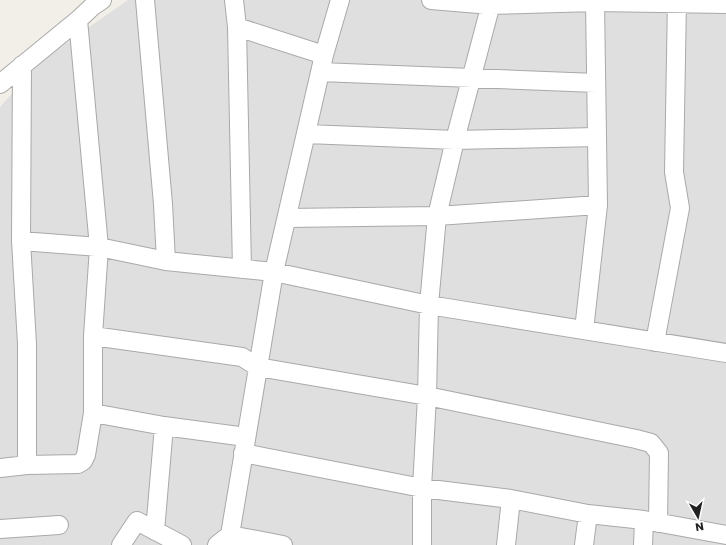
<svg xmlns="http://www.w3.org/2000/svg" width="726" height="545" font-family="Poppins,sans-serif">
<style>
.residential{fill:#e0dfdf}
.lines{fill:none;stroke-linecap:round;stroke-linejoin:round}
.minor-casing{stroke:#a9a9a9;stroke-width:20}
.minor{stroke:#fff;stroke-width:18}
</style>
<rect width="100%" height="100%" fill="#f2efe9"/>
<path class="residential" d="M 128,0 L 726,0 L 726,545 L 0,545 L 0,107 L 42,60 Z"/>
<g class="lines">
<g class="minor-casing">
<path id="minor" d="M 145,0 L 163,204 L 166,261
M 234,0 L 237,27 L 242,269
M 431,0 L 491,5 L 595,2 L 726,4
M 237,27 L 324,55
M 22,65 L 21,241 L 27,344 L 27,465
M 320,72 L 596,83
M 0,84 L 78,20 L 93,6 L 102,0
M 307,134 L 455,140 L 597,137
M 287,218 L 437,216 L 598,205
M 21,241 L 99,247 L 166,261 L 274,272 L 429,305 L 726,353
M 584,330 L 598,205 L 595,2
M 93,336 L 242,357 L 258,367 L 427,396 L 636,439 L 651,443 L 659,453 L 658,523
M 655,342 L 680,208 L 674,172 L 677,0
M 93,413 L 164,426 L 246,437
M 243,453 L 422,488 L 511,499 L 588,514 L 644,520 L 726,535
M 0,468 L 27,465 L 78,464 L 83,461 L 86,455 L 93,413 L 93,336 L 99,247 L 78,20
M 0,529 L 59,525
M 155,531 L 164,426
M 230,535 L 283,545
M 121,545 L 137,521 L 182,545
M 217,545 L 230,535 L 274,272 L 324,55 L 340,0
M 422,545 L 422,488 L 427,396 L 429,305 L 437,216 L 455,140 L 492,0
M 506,545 L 511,499
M 584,545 L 588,514
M 643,545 L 644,520"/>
</g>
<use href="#minor" class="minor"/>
</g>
<g transform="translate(698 517) rotate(171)" stroke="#ffffff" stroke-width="3" paint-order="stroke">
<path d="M0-3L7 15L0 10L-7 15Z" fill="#222222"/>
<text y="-6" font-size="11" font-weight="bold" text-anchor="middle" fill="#222222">N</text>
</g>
</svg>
